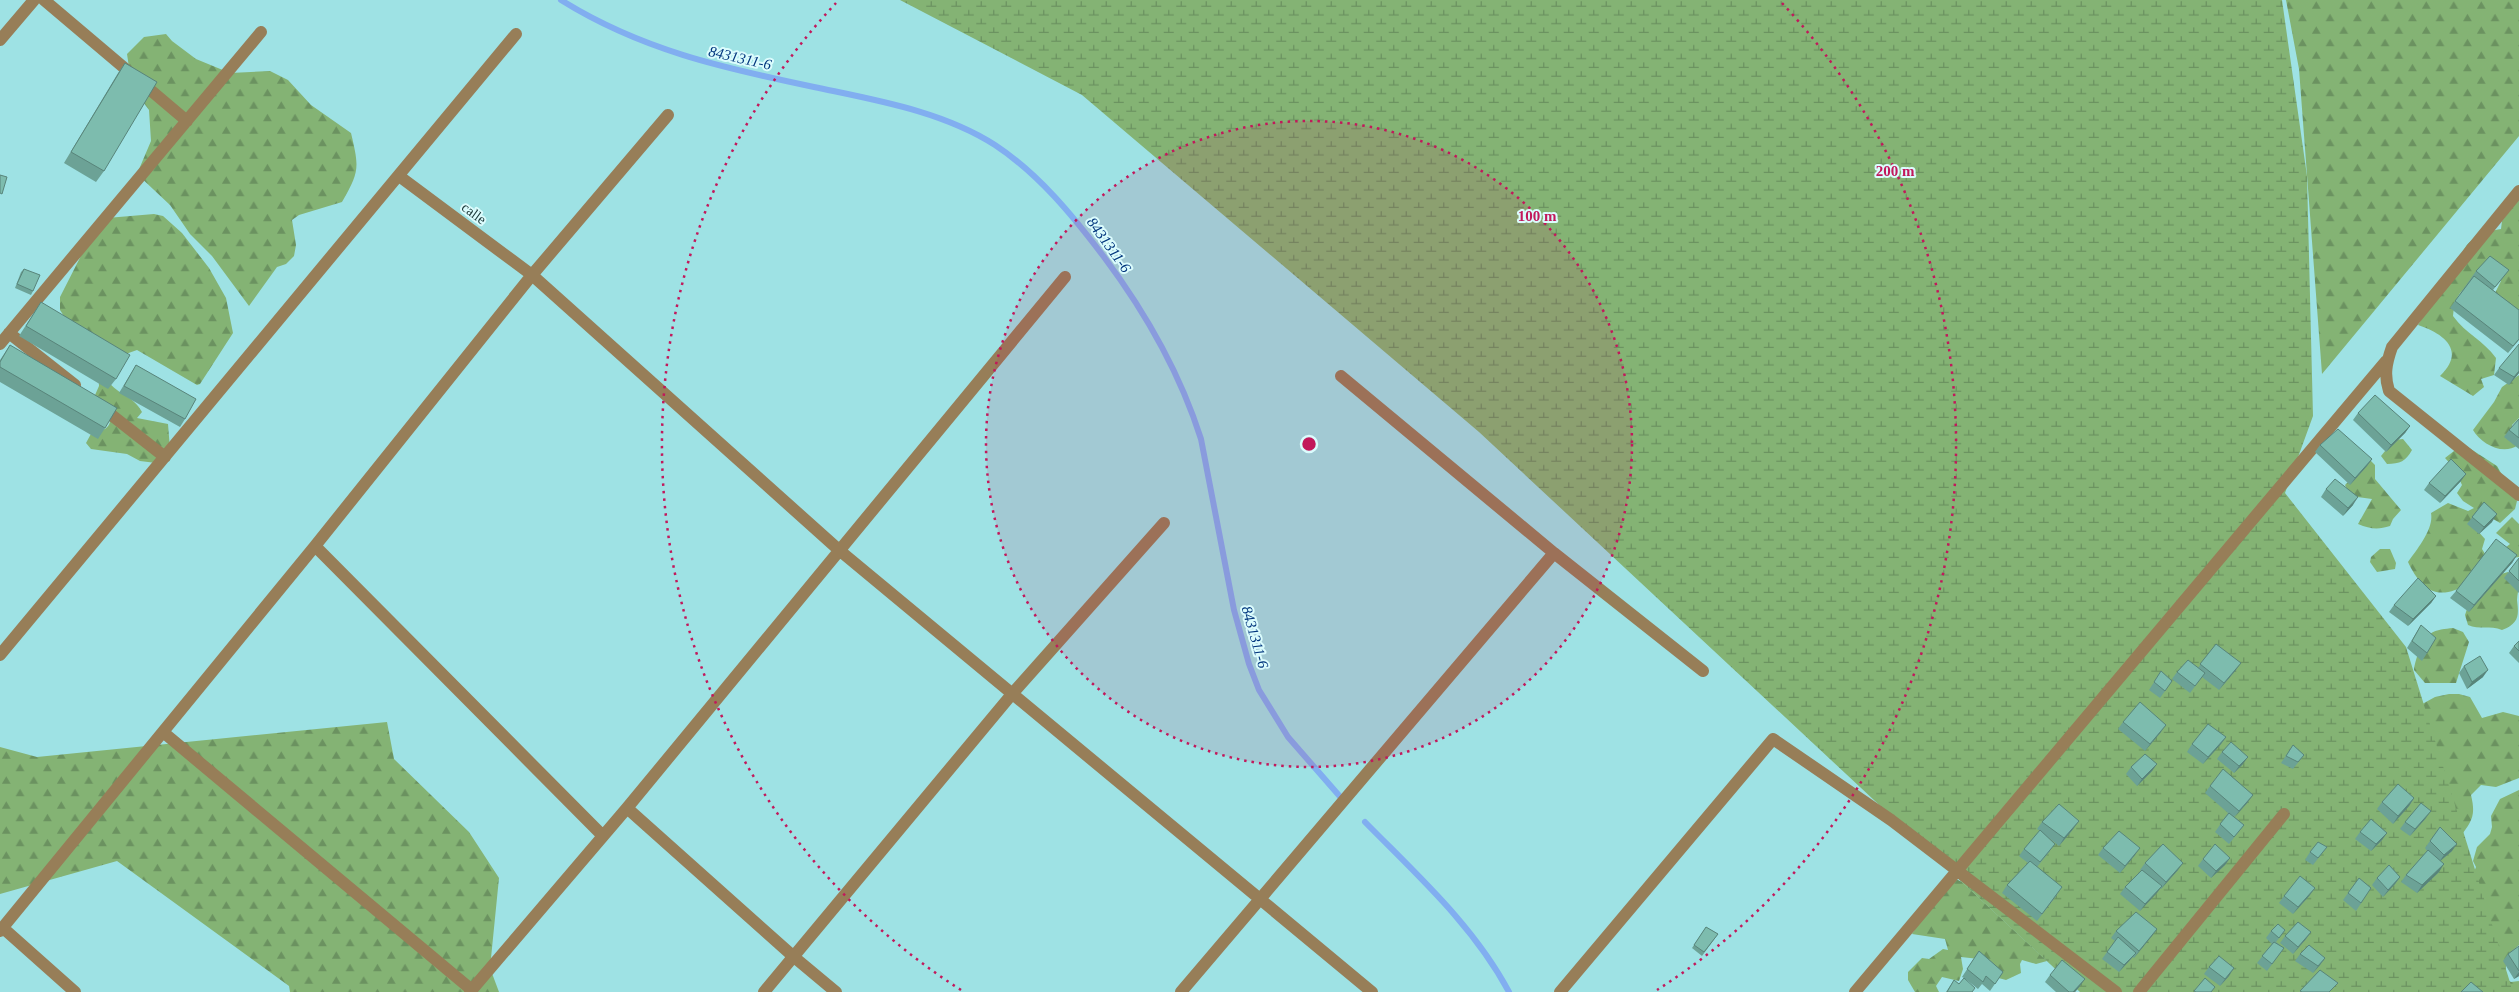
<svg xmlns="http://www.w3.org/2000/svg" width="2519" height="992" font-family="Georgia,serif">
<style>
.forest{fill:url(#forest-firs)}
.wetland{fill:url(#wetland-marsh)}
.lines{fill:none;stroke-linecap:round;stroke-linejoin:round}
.stream{stroke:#81aef0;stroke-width:6}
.minor{stroke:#977e58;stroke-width:12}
.wall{fill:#6ca296}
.shaded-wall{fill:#58847a}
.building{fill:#7dbcae;stroke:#58847a}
.ring{fill:none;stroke:#c2185b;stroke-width:2.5;stroke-dasharray:2.5 5}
.labels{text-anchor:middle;stroke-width:4;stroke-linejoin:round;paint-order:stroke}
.street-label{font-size:14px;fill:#193536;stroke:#dbfcfd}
.water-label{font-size:15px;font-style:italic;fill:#00357d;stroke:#dbfcfd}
.centre{fill:#c2185b;stroke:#dbfcfd;stroke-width:2.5}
.ring-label{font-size:15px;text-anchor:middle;font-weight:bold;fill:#c2185b;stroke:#dbfcfd;stroke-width:4;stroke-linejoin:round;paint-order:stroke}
</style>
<defs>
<pattern id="forest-firs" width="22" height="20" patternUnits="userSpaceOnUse" patternTransform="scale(1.25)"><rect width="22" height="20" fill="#84b374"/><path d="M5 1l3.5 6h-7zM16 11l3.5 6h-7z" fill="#6b9260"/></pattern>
<pattern id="wetland-marsh" width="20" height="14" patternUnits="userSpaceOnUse" patternTransform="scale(1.25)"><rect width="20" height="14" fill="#84b374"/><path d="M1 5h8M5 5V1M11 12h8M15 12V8" fill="none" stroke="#6b9260"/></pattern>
</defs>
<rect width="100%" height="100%" fill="#9ee2e4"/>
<path class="forest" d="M 2286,0 L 2519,0 L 2519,136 L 2322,374 L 2299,69 Z
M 166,34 L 172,41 L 196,59 L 230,73 L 270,71 L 288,80 L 311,105 L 351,133 C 359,167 360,171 342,202 L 299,215 L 292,220 L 296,245 L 294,256 L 286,264 L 277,267 L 249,306 L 212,256 L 190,234 L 170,205 L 137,174 L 151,141 L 149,110 L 132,87 L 127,54 L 144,37 Z
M 2519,199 L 2519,316 L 2494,295 L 2501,281 C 2473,285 2456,282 2453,316 C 2466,334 2483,340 2496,358 L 2494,375 L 2481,379 L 2484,387 L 2473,396 L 2440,376 C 2466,351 2445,334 2418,325 L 2461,256 C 2467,238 2484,232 2501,229 L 2502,221 Z
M 154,214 L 163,216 L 182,233 L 209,268 L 226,298 L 233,333 L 200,384 L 197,385 L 137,350 L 123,355 L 108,381 C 118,395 134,396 142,412 L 137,418 L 168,424 L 170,449 L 156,463 L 140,461 L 127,454 L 91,449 L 86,443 L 92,432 C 100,431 108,430 110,422 L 92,402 L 99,386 L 98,369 L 60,310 L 60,297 L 88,242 L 107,218 Z
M 2519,375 L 2519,418 L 2512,425 L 2518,445 C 2503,456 2481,444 2473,430 L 2494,402 L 2502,387 Z
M 2403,439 L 2412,450 C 2406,461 2400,464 2387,464 L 2381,456 L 2394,440 Z
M 2463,444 L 2497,466 L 2517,501 L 2515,509 L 2500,523 L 2483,513 L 2476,529 L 2485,539 L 2482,549 L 2487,557 C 2481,566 2474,578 2466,585 C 2464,588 2459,589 2455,590 C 2431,599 2418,583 2408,562 C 2417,549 2434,529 2431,513 L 2448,503 L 2468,511 L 2474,508 L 2463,501 L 2457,493 L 2462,485 L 2454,468 L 2445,458 Z
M 2370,460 L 2375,465 L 2375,479 L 2401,510 L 2393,519 L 2390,526 C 2378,530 2370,529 2358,524 L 2372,499 L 2350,496 L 2345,485 Z
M 2512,517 L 2519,524 L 2519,557 L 2512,558 L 2505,548 L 2510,544 L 2496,533 Z
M 2380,549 L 2390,549 L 2396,563 L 2395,569 L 2377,572 L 2370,562 L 2371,557 Z
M 2508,572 L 2519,583 C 2519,589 2517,595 2517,600 C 2519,616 2519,623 2502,630 C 2490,625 2479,630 2468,625 L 2465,615 L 2468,606 L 2501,574 Z
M 2453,628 L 2463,632 L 2469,642 L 2456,683 L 2425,683 L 2414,670 C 2415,660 2422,640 2430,634 C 2437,629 2445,629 2453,628 Z
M 2449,694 L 2459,694 L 2470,697 L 2482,718 L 2503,712 L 2519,716 L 2519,778 L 2496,787 L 2481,785 L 2471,795 C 2476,816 2472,821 2460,837 L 2415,708 L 2435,697 Z
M 387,722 L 394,759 L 469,832 L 499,878 L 490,968 L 499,992 L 290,992 L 289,986 L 117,861 L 0,894 L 0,747 L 37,757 Z
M 2519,790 L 2519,945 L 2508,955 L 2504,978 L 2511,982 L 2519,981 L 2519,992 L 2427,992 L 2476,867 L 2473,861 L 2477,847 L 2490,834 L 2492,827 L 2491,816 L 2500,799 Z
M 1948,875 L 1962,882 L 2047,961 L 2036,964 L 2022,960 L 2020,964 L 2021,973 L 2006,980 L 1991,976 L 1979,959 L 1961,957 L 1963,969 L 1959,981 L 1942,977 L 1936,986 L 1939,992 L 1915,992 L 1908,980 L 1908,972 L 1922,958 L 1929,959 L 1943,949 L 1948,950 L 1945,939 L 1912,934 Z"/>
<path class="wetland" d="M 900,0 L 2282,0 L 2307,176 L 2313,416 L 2285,493 L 2406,647 L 2513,992 L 2080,992 L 1479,432 L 1082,95 Z"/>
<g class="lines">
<path class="stream" d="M 561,0 C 641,50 723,68 814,87 C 875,100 942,111 995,145 C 1039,174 1073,216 1104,257 C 1146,313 1180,373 1201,439 L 1234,610 L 1249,664 L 1259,690 L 1288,737 L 1343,800
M 1365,822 C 1417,875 1474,926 1509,992"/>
<path class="minor" d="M 44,0 L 187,121
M 0,40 L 34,0
M 399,176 L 532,275 L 839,550 L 1372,992
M 2519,191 L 2392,347 C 2386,364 2384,375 2389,391 L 2519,495
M 9,333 L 75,385
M 0,344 L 261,32
M 1341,376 L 1554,553 L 1703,671
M 100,406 L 165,457
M 315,546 L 603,836
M 0,655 L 516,34
M 163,732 L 472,990
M 627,808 L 794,957 L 836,992
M 3,928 L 75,992
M 0,931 L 315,546 L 532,275 L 668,115
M 470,992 L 627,808 L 1065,277
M 764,992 L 1012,694 L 1164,523
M 1181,992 L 1554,553
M 1560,992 L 1773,739 L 1891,820 L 2116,992
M 1855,992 L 2386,361
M 2139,992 L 2284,814"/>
</g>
<path class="wall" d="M 125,63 L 104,171 L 96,182 L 64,163 L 118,73 Z
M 24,269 L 33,291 L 31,295 L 15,288 L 21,272 Z
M 2509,270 L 2493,290 L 2519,340 L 2508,353 L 2450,308 L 2476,271 Z
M 41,302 L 116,379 L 108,389 L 19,336 Z
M 10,345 L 105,428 L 98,439 L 0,382 L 0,360 Z
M 136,365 L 185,419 L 180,427 L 119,393 Z
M 2499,368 L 2519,373 L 2509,385 L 2494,375 Z
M 2358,413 L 2410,426 L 2405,433 L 2386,452 L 2353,420 Z
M 2519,419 L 2519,449 L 2504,437 L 2509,430 Z
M 2320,445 L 2372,459 L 2367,466 L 2350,485 L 2315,452 Z
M 2461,481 L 2440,503 L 2424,490 L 2429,483 Z
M 2326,489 L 2353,505 L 2343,516 L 2321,497 Z
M 2484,502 L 2492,522 L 2479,534 L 2467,524 Z
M 2517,555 L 2512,563 L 2469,612 L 2450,598 L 2456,591 Z
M 2519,558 L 2519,593 L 2504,578 Z
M 2436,596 L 2431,603 L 2408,626 L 2389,612 L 2394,605 Z
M 2421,625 L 2427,653 L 2422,661 L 2407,648 Z
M 2519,641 L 2519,663 L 2509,653 L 2514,646 Z
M 2216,644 L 2236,670 L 2219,690 L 2202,677 L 2190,693 L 2172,679 L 2177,672 L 2198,668 Z
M 2464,666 L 2483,677 L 2467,689 L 2459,673 Z
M 2161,671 L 2172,681 L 2160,698 L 2149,690 Z
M 2123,722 L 2161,732 L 2145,751 L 2118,729 Z
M 2226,737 L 2221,744 L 2203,764 L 2187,752 L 2192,744 Z
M 2293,745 L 2304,755 L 2293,769 L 2281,763 Z
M 2222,752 L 2243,764 L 2234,773 L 2217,759 Z
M 2157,764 L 2152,771 L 2137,786 L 2126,774 L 2131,767 Z
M 2210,786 L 2248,802 L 2234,817 L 2244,825 L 2229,844 L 2215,832 L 2228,813 L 2205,793 Z
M 2414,798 L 2409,806 L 2393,824 L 2377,809 L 2382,802 Z
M 2426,818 L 2410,836 L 2400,829 L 2405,822 Z
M 2042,822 L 2074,828 L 2059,846 L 2049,838 L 2050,851 L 2037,867 L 2057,895 L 2037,921 L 2002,893 L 2007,885 L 2028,863 L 2019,856 L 2024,849 L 2040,831 L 2037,829 Z
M 2440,827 L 2452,851 L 2440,861 L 2439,872 L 2417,893 L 2401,882 L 2406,875 L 2427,851 L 2425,848 Z
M 2360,832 L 2387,833 L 2382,840 L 2371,851 L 2355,839 Z
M 2327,847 L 2313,865 L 2305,860 L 2310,852 Z
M 2103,848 L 2135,855 L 2120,873 L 2098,855 Z
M 2230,858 L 2225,865 L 2211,878 L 2198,866 L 2203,859 Z
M 2145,863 L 2178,870 L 2161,889 L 2160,888 L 2140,911 L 2120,894 L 2125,887 L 2141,871 L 2140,870 Z
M 2400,877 L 2395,884 L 2383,897 L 2372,885 L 2377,878 Z
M 2359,878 L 2371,888 L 2356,911 L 2343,900 Z
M 2310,895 L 2293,914 L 2279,903 L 2284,896 Z
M 1706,927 L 1718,934 L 1702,956 L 1692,948 Z
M 2157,929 L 2134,958 L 2133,957 L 2119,972 L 2102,959 L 2115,941 L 2111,938 L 2116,931 Z
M 2285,930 L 2276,942 L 2284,948 L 2267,971 L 2257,963 L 2272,944 L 2266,938 L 2271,931 Z
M 2311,932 L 2306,939 L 2293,954 L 2280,943 L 2285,936 Z
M 2519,946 L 2519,976 L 2514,979 L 2503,961 L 2508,954 Z
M 1979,951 L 2003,972 L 1990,991 L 1982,984 L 1978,989 L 1964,978 L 1972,992 L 1946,992 L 1954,980 L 1959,984 L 1964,978 L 1962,977 Z
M 2300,954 L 2325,958 L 2320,965 L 2313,973 L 2295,961 Z
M 2209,967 L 2229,976 L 2220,986 L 2204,974 Z
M 2050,975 L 2080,986 L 2075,992 L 2056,992 L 2045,982 Z"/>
<path class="shaded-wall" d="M 2519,371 L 2519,373 L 2509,385 L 2514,377 Z
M 2410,426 L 2405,433 L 2386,452 L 2391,445 Z
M 2372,459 L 2367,466 L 2350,485 L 2355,478 Z
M 2466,474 L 2461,481 L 2440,503 L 2445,496 Z
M 2358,497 L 2353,505 L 2343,516 L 2348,508 Z
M 2497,514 L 2492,522 L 2479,534 L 2484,527 Z
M 2517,555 L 2512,563 L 2469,612 L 2474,605 Z
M 2436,596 L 2431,603 L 2408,626 L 2413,619 Z
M 2241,663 L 2236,670 L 2219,690 L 2224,683 Z
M 2488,670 L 2483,677 L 2467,689 L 2472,682 Z
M 2166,725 L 2161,732 L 2145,751 L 2150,744 Z
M 2226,737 L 2221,744 L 2203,764 L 2208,757 Z
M 2248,757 L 2243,764 L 2234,773 L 2239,766 Z
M 2157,764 L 2152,771 L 2137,786 L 2142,779 Z
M 2253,795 L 2248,802 L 2234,818 L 2239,811 Z
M 2414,798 L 2409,806 L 2393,824 L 2398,816 Z
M 2431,811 L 2426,818 L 2410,836 L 2415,829 Z
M 2079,821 L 2074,828 L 2059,846 L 2064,838 Z
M 2387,833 L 2382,840 L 2371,851 L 2376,844 Z
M 2457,844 L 2452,851 L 2439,862 L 2444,855 Z
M 2140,848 L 2135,855 L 2120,873 L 2125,866 Z
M 2230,858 L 2225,865 L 2211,878 L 2216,871 Z
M 2183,863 L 2178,870 L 2161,889 L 2166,882 Z
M 2444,864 L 2439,872 L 2417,893 L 2422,885 Z
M 2400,877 L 2395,884 L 2383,897 L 2388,890 Z
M 2162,886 L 2157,893 L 2140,911 L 2145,904 Z
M 2315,888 L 2310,895 L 2293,914 L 2298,907 Z
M 2157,929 L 2152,936 L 2134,958 L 2139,951 Z
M 2311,932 L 2306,939 L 2293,954 L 2298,947 Z
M 2136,953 L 2130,960 L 2119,972 L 2124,965 Z
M 2325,958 L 2320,965 L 2313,973 L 2318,966 Z
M 2234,968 L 2229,976 L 2220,986 L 2225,979 Z
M 2519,972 L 2519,976 L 2514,979 Z
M 2085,979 L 2080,986 L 2075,992 L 2073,992 Z"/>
<path class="building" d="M 125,63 L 157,82 L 104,171 L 71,152 Z
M 0,175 L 7,177 L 2,194 L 0,193 Z
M 2490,256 L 2509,270 L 2495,287 L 2476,271 Z
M 24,269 L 40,275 L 33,291 L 17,284 Z
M 2474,276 L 2519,310 L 2519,339 L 2513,346 L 2455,301 Z
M 41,302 L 130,355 L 116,379 L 26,326 Z
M 2519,344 L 2519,371 L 2514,377 L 2499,368 Z
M 10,345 L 117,408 L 105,428 L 0,367 L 0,362 Z
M 136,365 L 196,399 L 185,419 L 124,386 Z
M 2375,395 L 2410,426 L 2391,445 L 2358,413 Z
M 2519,419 L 2519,438 L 2509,430 Z
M 2338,429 L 2372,459 L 2355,478 L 2320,445 Z
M 2451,459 L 2466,474 L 2445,496 L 2429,483 Z
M 2335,479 L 2358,497 L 2348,508 L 2326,489 Z
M 2484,502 L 2497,514 L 2484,527 L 2472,517 Z
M 2496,539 L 2517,555 L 2474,605 L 2456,591 Z
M 2519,558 L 2519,581 L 2509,571 Z
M 2418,578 L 2436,596 L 2413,619 L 2394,605 Z
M 2421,625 L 2436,638 L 2427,653 L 2412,641 Z
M 2519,641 L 2519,651 L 2514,646 Z
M 2216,644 L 2241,663 L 2224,683 L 2200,664 Z
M 2480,656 L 2488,670 L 2472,682 L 2464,666 Z
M 2188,660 L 2205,673 L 2195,686 L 2177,672 Z
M 2161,671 L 2172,681 L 2165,691 L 2154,682 Z
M 2140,702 L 2166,725 L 2150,744 L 2123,722 Z
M 2208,724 L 2226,737 L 2208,757 L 2192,744 Z
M 2231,742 L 2248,757 L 2239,766 L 2222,752 Z
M 2293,745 L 2304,755 L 2298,762 L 2286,756 Z
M 2145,754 L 2157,764 L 2142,779 L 2131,767 Z
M 2223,769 L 2253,795 L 2239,811 L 2210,786 Z
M 2398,784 L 2414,798 L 2398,816 L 2382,802 Z
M 2421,803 L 2431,811 L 2415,829 L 2405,822 Z
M 2059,804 L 2079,821 L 2064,838 L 2042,822 Z
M 2229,813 L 2244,825 L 2234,837 L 2220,824 Z
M 2371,819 L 2387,833 L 2376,844 L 2360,832 Z
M 2440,827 L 2457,844 L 2444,855 L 2430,841 Z
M 2040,830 L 2055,844 L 2040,862 L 2024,849 Z
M 2119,831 L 2140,848 L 2125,866 L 2103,848 Z
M 2318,842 L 2327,847 L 2318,858 L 2310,852 Z
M 2163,844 L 2183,863 L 2166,882 L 2145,863 Z
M 2215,844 L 2230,858 L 2216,871 L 2203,859 Z
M 2428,850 L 2444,864 L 2422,885 L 2406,875 Z
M 2030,861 L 2062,887 L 2042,914 L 2007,885 Z
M 2389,865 L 2400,877 L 2388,890 L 2377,878 Z
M 2142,870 L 2162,886 L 2145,904 L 2125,887 Z
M 2300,876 L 2315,888 L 2298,907 L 2284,896 Z
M 2359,878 L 2371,888 L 2361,903 L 2348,893 Z
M 2136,912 L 2157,929 L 2139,951 L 2116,931 Z
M 2298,922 L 2311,932 L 2298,947 L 2285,936 Z
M 2278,924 L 2285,930 L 2279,938 L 2271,931 Z
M 1706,927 L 1718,934 L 1704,952 L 1694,945 Z
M 2118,937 L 2136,953 L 2124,965 L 2107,952 Z
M 2274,942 L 2284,948 L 2272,964 L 2262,956 Z
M 2309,945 L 2325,958 L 2318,966 L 2300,954 Z
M 2519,946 L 2519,971 L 2508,954 Z
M 1979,951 L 2003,972 L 1995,984 L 1986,976 L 1983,982 L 1967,969 Z
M 2219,956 L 2234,968 L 2225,979 L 2209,967 Z
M 2062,960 L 2085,979 L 2073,992 L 2069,992 L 2050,975 Z
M 2320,970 L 2338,983 L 2329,992 L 2302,992 L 2300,991 Z
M 1964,978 L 1975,988 L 1972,992 L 1947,992 L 1954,980 L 1959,984 Z
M 2205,978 L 2215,987 L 2211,992 L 2196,992 L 2194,991 Z
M 2471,982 L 2483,992 L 2461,992 Z"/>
<circle cx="1309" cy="444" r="323" fill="#c2185b" fill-opacity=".12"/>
<g class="ring">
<circle cx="1309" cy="444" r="323"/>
<path d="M961 990A647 647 0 0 1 836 3M1782 3A647 647 0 0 1 1657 990"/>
</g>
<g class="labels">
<g class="street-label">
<text transform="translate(474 213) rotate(36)" y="5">calle</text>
</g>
<g class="water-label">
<text transform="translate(740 58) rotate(13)" y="5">8431311-6</text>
<text transform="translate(1109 245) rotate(54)" y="5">8431311-6</text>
<text transform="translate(1255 637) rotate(74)" y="5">8431311-6</text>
</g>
</g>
<circle cx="1309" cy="444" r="8" class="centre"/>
<g class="ring-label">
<text x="1895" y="176">200 m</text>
<text x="1537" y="221">100 m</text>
</g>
</svg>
